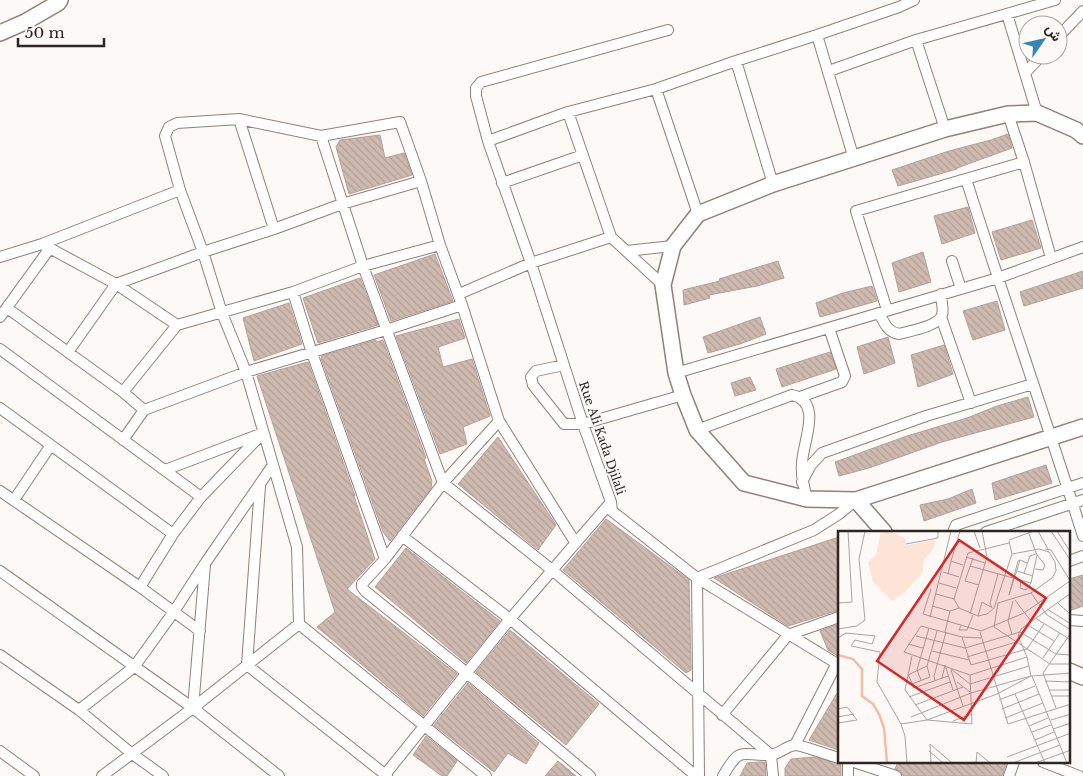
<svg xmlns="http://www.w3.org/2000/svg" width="1083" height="776" font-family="'Libre Baskerville',Vazirmatn,serif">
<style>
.building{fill:url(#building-back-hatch);stroke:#b4a199}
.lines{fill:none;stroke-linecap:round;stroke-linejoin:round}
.street-casing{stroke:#938078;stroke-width:12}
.secondary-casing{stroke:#938078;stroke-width:18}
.street{stroke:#fff;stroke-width:10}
.secondary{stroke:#fff;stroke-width:15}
.labels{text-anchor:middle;stroke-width:4;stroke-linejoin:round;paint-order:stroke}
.street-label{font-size:12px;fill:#2d2622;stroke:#fdf9f7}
.inset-river{fill:none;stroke:#f5bca3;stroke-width:2.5}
.inset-road{fill:none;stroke:#aaa5a2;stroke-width:1}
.view{fill:#d62828;fill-opacity:0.15;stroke:#d62828;stroke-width:2.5}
.inset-edge{fill:none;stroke:#2d2622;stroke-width:2.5}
</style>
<defs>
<pattern id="building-back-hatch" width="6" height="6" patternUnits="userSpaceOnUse" patternTransform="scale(1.25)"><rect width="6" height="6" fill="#cebab1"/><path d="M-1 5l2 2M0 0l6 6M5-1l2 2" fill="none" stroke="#b1a098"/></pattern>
</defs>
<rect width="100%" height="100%" fill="#fdf9f7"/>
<path class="building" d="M 1008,134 L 1012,148 L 957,168 L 957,169 L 898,186 L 892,170 L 949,151 L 991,140 Z
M 380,135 L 385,158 L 404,153 L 412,175 L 349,194 L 336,147 L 340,140 Z
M 968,207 L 975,233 L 942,244 L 934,216 Z
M 1032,220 L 1041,248 L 1001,260 L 992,232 Z
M 923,252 L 931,282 L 899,292 L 892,263 Z
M 435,254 L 453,301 L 391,321 L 374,275 Z
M 778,261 L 784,278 L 757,286 L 709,295 L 710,298 L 684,305 L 683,290 L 720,281 L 719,279 Z
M 1083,271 L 1083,288 L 1024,306 L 1020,292 Z
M 360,278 L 378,325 L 318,343 L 303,298 Z
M 872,286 L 877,301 L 820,317 L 816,303 L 843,293 Z
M 997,301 L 1005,330 L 973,340 L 963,311 Z
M 289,303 L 302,344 L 254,361 L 243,318 Z
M 760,317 L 766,334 L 740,344 L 708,353 L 703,337 Z
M 459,319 L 465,338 L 438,347 L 443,367 L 472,359 L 490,416 L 463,427 L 467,444 L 440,454 L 396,336 Z
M 888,337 L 895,363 L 864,374 L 857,347 Z
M 376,340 L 376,342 L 383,340 L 426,458 L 424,459 L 432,481 L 431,488 L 390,541 L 383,532 L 321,358 L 322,356 Z
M 944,345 L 953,374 L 918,387 L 911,355 Z
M 830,352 L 836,369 L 782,387 L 776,369 Z
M 308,362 L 355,496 L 353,493 L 375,559 L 347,589 L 457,674 L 423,716 L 317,627 L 335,612 L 257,376 Z
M 750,377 L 756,390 L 735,396 L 731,383 Z
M 1028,397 L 1034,417 L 942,442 L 869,468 L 839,476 L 835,462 L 907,436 L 967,418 L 997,406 Z
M 498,437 L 556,525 L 538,550 L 458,484 Z
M 1046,465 L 1052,483 L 995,500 L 992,483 Z
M 972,489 L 976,503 L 924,521 L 920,505 L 948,499 Z
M 606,519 L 689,580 L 691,670 L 686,673 L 563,570 Z
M 839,537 L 839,610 L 788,626 L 714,578 Z
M 406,548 L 500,621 L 466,663 L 375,587 Z
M 1083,575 L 1083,606 L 1069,611 L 1069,579 Z
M 839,624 L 839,657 L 828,650 L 820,631 Z
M 510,630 L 599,704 L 566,745 L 476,672 Z
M 468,683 L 539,743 L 526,764 L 508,753 L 494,772 L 434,725 Z
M 839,690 L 839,750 L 809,740 Z
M 426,736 L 457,761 L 447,776 L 442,776 L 413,755 Z
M 814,757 L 841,764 L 841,776 L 785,776 L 785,768 L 791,759 Z
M 558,761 L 576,776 L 545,776 Z
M 760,762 L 765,762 L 766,776 L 740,776 L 747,763 Z
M 898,762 L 1007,762 L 1002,776 L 903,776 L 901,771 L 895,769 Z"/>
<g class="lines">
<g class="street-casing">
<path id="street" d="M 1007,14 L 1037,113
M 668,30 L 481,82 L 476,88 L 476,96 L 488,141 L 531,263 L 583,424 L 611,502 L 612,511 L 697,578 L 839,665
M 817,35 L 854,159
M 1058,37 L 1083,11
M 916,40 L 1055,0
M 736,61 L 773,184
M 829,71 L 916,40 L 945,129
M 1025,73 L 1042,55
M 656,89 L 698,214
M 568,112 L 611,237 L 663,285
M 1008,114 L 1024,162 L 1051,258
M 239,119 L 274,229
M 321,136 L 363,266 L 443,483 L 552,570 L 771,755 L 773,776
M 488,141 L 568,112 L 656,89 L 736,61 L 817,35 L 899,7 L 914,0
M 966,179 C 1004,299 1045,416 1083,536
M 502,183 L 583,155
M 42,244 L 116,284 L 177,325
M 626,251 L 673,246
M 0,257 L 42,244 L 180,190
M 952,261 L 961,289
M 293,292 L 312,353 L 385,559
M 459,294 L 531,263 L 611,237
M 7,308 L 123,392 L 144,410
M 887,310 L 856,211 L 1024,162
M 879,313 C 884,322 887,332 899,334 C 910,331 939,326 942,315 C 944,309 941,301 941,294
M 0,317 L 50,248
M 941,317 L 971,403
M 0,349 L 201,497
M 68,352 L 116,284 L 203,252 L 274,229 L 342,204 L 421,181
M 564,365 L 536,371 L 531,377 L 533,385 L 564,424 L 583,424 L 683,395
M 676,373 L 998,278 L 1083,247
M 123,392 L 177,325 L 293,292 L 363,266 L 440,245
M 800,397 L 842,382 L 845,376 L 829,328
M 0,408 L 173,534
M 499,421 L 443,483 L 385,559 L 362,584 L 362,587 L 365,591 L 468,674 L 590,776
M 697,430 L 792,395 C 824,402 802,443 802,464 C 801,477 804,487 807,499
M 123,440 L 144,410 L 246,372 L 386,330 L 462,305
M 802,482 L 811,465 L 822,453 L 926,416 L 1033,384
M 260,486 L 247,665 L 387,776
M 0,491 L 140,587 L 200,631
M 14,500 L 51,445
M 953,532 L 956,525 L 1083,483
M 986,532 L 1083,500
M 402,536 L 510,619 L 696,776
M 1069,561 L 1083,556
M 0,571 L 193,708 L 279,776
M 140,587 L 173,534 L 201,497 L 263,433 L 165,470
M 1069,620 L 1083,621
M 0,655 L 79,710 L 131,753 L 163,776
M 193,708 L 205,565
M 79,710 L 134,667 L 173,613 L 206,562 L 273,465
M 722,715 L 788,635 L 839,617
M 795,745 L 837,663
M 0,751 L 34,776
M 848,762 L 848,776
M 854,762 L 896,776
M 1043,762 L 1079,776
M 102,776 L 193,708 L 299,624
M 384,776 L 510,619 L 611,502
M 486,776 L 299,624 L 297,547 L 246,372 L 222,313 L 203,252 L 180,190 L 165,136 L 169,127 L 177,123 L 239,119 L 321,136 L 400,122 L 421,181 L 440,245 L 462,305 L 499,421 L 575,542
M 699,776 L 697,578 L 814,530 L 839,514 L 856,500
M 723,776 C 741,745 740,756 770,755 C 778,755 786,746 795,745 C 801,745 831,756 839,758
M 1009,776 L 1014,762"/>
</g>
<g class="secondary-casing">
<path id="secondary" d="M 0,33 L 25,22 L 58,3 L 60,0
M 1083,136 L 1076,130 L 1037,113 L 1008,114 L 945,129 L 773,184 L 698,214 L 673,246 L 663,285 L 676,373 L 683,395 L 697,430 L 744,483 L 807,499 L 856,500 L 1083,427
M 856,500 L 884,532
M 1069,671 L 1083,677"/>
</g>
<use href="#street" class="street"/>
<use href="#secondary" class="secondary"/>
</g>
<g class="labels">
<g class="street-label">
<text transform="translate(602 438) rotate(71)" y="4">Rue Ali Kada Djilali</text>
</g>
</g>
<g transform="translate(838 531)">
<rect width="232" height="232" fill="#fdf9f7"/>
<path d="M 43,0 L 53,0 L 68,8 L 67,15 L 98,8 L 95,19 L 86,28 L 85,41 L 66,62 L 54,70 L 35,51 L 30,31 L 38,24 Z" fill="#fee3d7"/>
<path class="inset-river" d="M 0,124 L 15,128 L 24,138 L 24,165 L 35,173 L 41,183 L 46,197 L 49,232"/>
<path class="inset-road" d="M 136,0 L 142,17M 200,0 L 210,18M 213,0 L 233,30M 219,0 L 233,22M 171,9 L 196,0M 171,10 L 174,23 L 201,18 L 211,21 L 217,31 L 218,40 L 214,47 L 193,62 L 160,72 L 156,96 L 212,133 L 233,133M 171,12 L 130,22 L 116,68 L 121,77 L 140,85 L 149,83 L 156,77 L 174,23M 68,13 L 100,7 L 100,0M 207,18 L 213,19 L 233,51M 128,26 L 147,32M 135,27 L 127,50 L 141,54M 182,29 L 171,64 L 180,30 L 182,29 L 189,32M 113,30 L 122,0M 132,35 L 193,52M 197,38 L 205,39 L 207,34 L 199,24M 179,40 L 195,45M 105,41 L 121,46M 186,42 L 192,25 L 198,23M 110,43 L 113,30 L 125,34M 183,50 L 182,57 L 188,59 L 193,52 L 199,24 L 190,0M 101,52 L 118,57M 93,58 L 85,83 L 143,100 L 186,82 L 232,50M 193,62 L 209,84 L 233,99M 98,63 L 116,68M 177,69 L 192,89M 219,71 L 233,84M 0,72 L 14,71 L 10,0M 94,75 L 112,80 L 121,77M 154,77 L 152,72 L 160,43M 209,78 L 233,93M 132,83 L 149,26 L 144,0M 140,85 L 144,71 L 153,76M 92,86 L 113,0M 197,87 L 233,109M 188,93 L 216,110M 123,95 L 121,99 L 129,99 L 135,84M 0,98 L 19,95 L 27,89 L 21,28 L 27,0M 107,101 L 112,80M 142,101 L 170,193 L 233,173M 174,103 L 170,90 L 175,70M 78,105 L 127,117 L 182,101 L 218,123 L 233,124M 124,106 L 133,134 L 189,118 L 206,93M 0,107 L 8,102 L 37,105 L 34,113 L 17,109 L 13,115 L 42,121 L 39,151 L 63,193 L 67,205 L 69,232M 143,107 L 124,106 L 83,95 L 66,121 L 132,144 L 189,126M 70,113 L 85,117M 94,120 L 131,129M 74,125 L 67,159 L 89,189 L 159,163 L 193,145 L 233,142M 129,126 L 178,111M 205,127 L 222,102M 113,138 L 132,153 L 191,135M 113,139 L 125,175M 205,142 L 233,102M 205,142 L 218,177M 70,143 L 76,157 L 110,145M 70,144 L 89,135M 194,145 L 229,232M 92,146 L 89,135 L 99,100M 104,147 L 107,134 L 115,159M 83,149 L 79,139 L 91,97M 97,150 L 96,145 L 108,101M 207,150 L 233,151M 119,151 L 132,161M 74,153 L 92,146M 211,159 L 233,159M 177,163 L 207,232M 213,165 L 233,165M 71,166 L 112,151M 161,169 L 197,155M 77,174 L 125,156M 0,178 L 9,176 L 19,189 L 0,192M 164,178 L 201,163M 0,186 L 16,183M 73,186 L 133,162 L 193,145 L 189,126 L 180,105 L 183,98 L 233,62M 167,187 L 205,172M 213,189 L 233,183M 115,190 L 134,183M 63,193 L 89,189 L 134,193 L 132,144M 191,195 L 210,187M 215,198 L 233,192M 194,201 L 213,194M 197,209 L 216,201M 91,220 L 105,232M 169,226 L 233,202M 93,232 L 92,213 L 114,232M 138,232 L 139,221 L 152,232M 175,232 L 222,214M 197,232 L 233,219"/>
<path class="view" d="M 121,9 L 208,67 L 126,189 L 39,130 Z"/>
<rect width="232" height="232" class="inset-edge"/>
</g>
<g transform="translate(1043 40) rotate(56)"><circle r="24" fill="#fdf9f7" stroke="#aaa5a2"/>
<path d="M0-4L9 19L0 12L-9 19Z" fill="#3287b7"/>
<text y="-8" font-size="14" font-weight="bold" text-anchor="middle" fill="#2d2622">ش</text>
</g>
<path d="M18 38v8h86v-8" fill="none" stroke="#2d2622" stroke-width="2.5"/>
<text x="25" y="38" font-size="15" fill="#2d2622" stroke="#fdf9f7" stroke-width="4" paint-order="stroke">50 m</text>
</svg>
